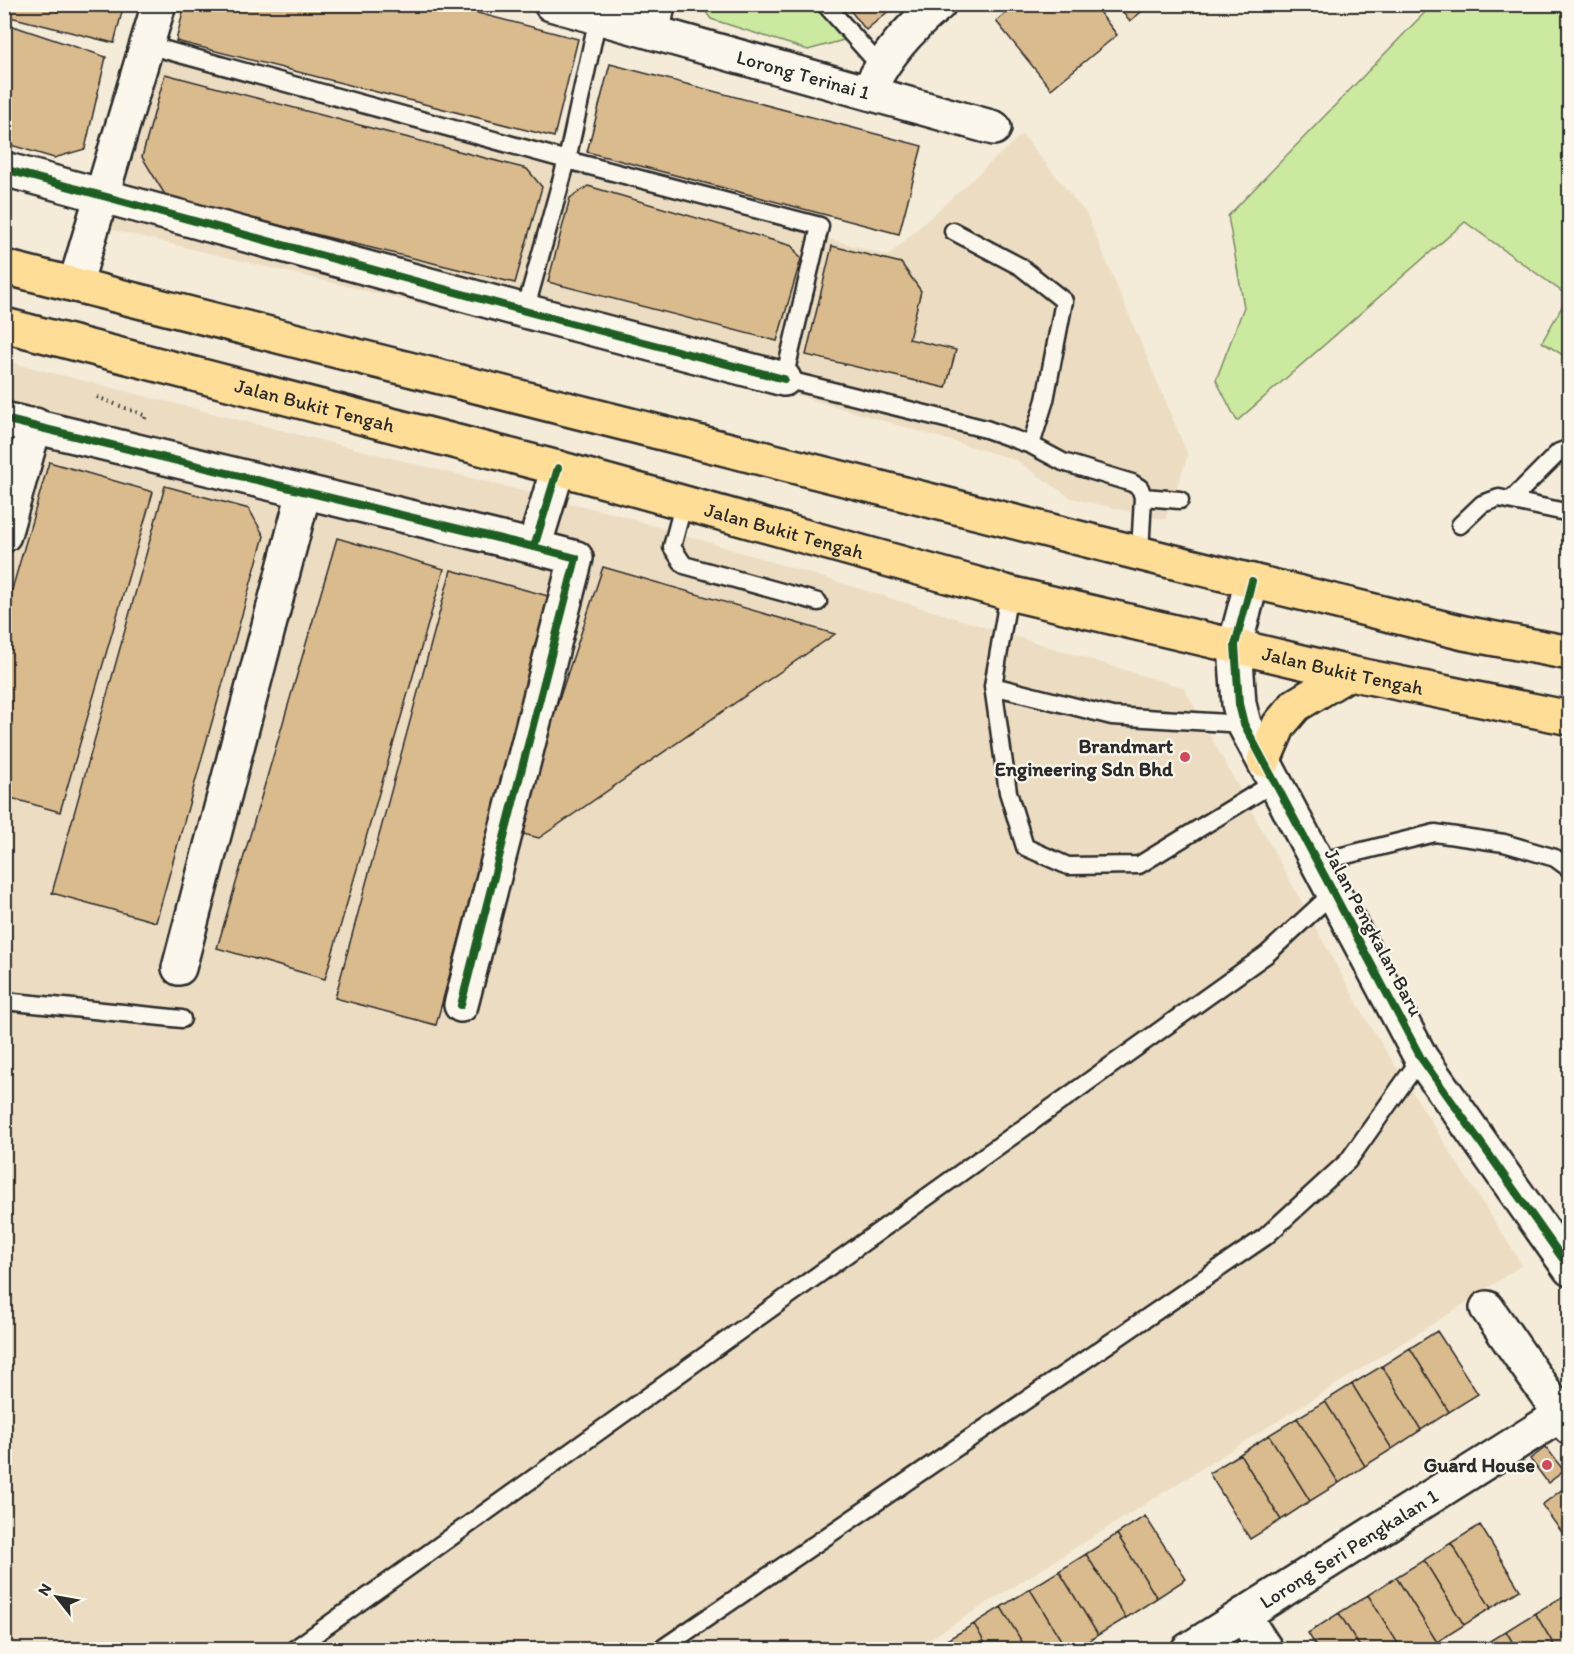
<svg xmlns="http://www.w3.org/2000/svg" width="1574" height="1654" font-family="Itim,sans-serif">
<style>
.built{fill:#ecddc2}
.green{fill:#cce9a0;stroke:#7c8a66;stroke-width:1.5}
.building{fill:#dabb8e;stroke:#2b2b2b;stroke-width:1.5}
.lines{fill:none;stroke-linecap:round;stroke-linejoin:round}
.lane-casing{stroke:#2b2b2b;stroke-width:21}
.street-casing{stroke:#2b2b2b;stroke-width:38}
.highway-casing{stroke:#2b2b2b;stroke-width:38}
.path{stroke:#2b2b2b;stroke-width:4;stroke-dasharray:1.5 4.5;stroke-linecap:butt}
.lane{stroke:#fbf7ec;stroke-width:16}
.street{stroke:#fbf7ec;stroke-width:33}
.highway{stroke:#fedd96;stroke-width:33}
.cycleway-casing{stroke:#fbf7ec;stroke-width:11}
.cycleway{stroke:#1b5e20;stroke-width:8}
.poi-dot{fill:#d1495b;stroke:#fbf7ec;stroke-width:2}
.labels{text-anchor:middle;stroke-width:4.5;stroke-linejoin:round;paint-order:stroke}
.street-label{font-size:20px;fill:#2b2b2b;stroke:#fbf7ec}
.poi-label{font-size:20px;font-weight:bold;fill:#2b2b2b;stroke:#fbf7ec;text-anchor:end}
</style>
<rect width="100%" height="100%" fill="#f4ebd9"/>
<filter id="ink" filterUnits="userSpaceOnUse"><feTurbulence type="fractalNoise" baseFrequency=".0167" numOctaves="2"/><feDisplacementMap in="SourceGraphic" scale="12" xChannelSelector="R" yChannelSelector="G"/><feConvolveMatrix kernelMatrix="1 2 1 2 8 2 1 2 1" color-interpolation-filters="sRGB"/></filter>
<g filter="url(#ink)">
<path class="built" d="M 137,36 L 888,256 L 1022,134 L 1087,215 L 1188,455 L 1165,520 L 1071,498 L 1016,460 L 786,392 L 84,223 Z
M 5,361 L 619,515 L 1184,688 L 1367,1021 L 1522,1265 L 1453,1311 L 914,1649 L 5,1650 Z"/>
<path class="green" d="M 701,5 L 814,5 L 847,39 L 808,50 L 711,19 Z
M 1428,5 L 1569,5 L 1569,359 L 1542,342 L 1568,296 L 1465,222 L 1237,421 L 1216,380 L 1244,307 L 1228,216 L 1430,7 Z"/>
<path class="building" d="M 13,4 L 124,4 L 114,43 L 10,17 Z
M 185,4 L 443,4 L 578,39 L 554,137 L 176,41 Z
M 845,4 L 897,4 L 866,30 Z
M 1016,4 L 1093,4 L 1117,35 L 1051,89 L 996,21 Z
M 1116,4 L 1151,4 L 1130,21 Z
M 4,23 L 106,57 L 85,149 L 54,158 L 4,143 Z
M 610,64 L 922,146 L 899,234 L 587,152 Z
M 165,74 L 527,169 L 542,187 L 515,283 L 167,198 L 142,157 Z
M 588,186 L 792,246 L 801,259 L 777,341 L 548,282 L 570,198 Z
M 832,246 L 901,263 L 921,291 L 909,339 L 956,350 L 946,388 L 806,355 Z
M 49,462 L 153,492 L 60,812 L 4,796 L 4,617 Z
M 165,486 L 249,509 L 264,536 L 156,922 L 52,893 Z
M 337,538 L 444,569 L 325,979 L 217,948 Z
M 603,567 L 835,634 L 539,838 L 515,832 Z
M 451,570 L 552,597 L 436,1025 L 335,998 Z
M 1437,1331 L 1478,1394 L 1449,1412 L 1410,1348 Z
M 1410,1348 L 1449,1412 L 1421,1430 L 1382,1366 Z
M 1382,1366 L 1421,1430 L 1392,1449 L 1352,1384 Z
M 1352,1384 L 1392,1449 L 1365,1466 L 1325,1401 Z
M 1325,1401 L 1365,1466 L 1339,1483 L 1297,1418 Z
M 1297,1418 L 1339,1483 L 1310,1501 L 1269,1435 Z
M 1269,1435 L 1310,1501 L 1281,1520 L 1240,1454 Z
M 1546,1447 L 1564,1471 L 1548,1483 L 1530,1459 Z
M 1240,1454 L 1281,1520 L 1250,1539 L 1209,1473 Z
M 1568,1485 L 1570,1487 L 1569,1542 L 1542,1505 Z
M 1145,1516 L 1186,1579 L 1157,1598 L 1117,1534 Z
M 1480,1525 L 1520,1590 L 1491,1608 L 1451,1543 Z
M 1117,1534 L 1157,1598 L 1126,1618 L 1086,1554 Z
M 1451,1543 L 1491,1608 L 1464,1625 L 1424,1560 Z
M 1086,1554 L 1126,1618 L 1098,1635 L 1059,1571 Z
M 1424,1560 L 1464,1625 L 1437,1642 L 1396,1577 Z
M 1059,1571 L 1098,1635 L 1075,1650 L 1067,1650 L 1030,1589 Z
M 1396,1577 L 1437,1642 L 1426,1650 L 1402,1650 L 1368,1595 Z
M 1030,1589 L 1067,1650 L 1027,1650 L 1001,1607 Z
M 1570,1592 L 1570,1605 L 1564,1596 Z
M 1368,1595 L 1402,1650 L 1362,1650 L 1339,1613 Z
M 1564,1596 L 1570,1605 L 1570,1650 L 1557,1650 L 1535,1613 Z
M 1001,1607 L 1027,1650 L 989,1650 L 974,1624 Z
M 1339,1613 L 1362,1650 L 1318,1650 L 1308,1633 Z
M 1535,1613 L 1557,1650 L 1517,1650 L 1506,1631 Z
M 974,1624 L 989,1650 L 951,1650 L 945,1641 Z
M 1506,1631 L 1517,1650 L 1479,1650 L 1478,1648 Z
M 945,1641 L 951,1650 L 932,1650 Z"/>
<g class="lines">
<g class="lane-casing">
<path id="lane" d="M 825,4 L 880,66
M 147,45 L 567,160 L 820,226 L 784,379 L 986,429 L 1031,445 L 1063,462 L 1132,483 L 1140,488 L 1143,497 L 1140,553
M 953,231 L 1021,267 L 1064,301 L 1045,400 L 1031,445
M 525,311 L 567,160 L 598,17
M 1143,497 L 1180,500
M 1511,500 L 1559,452 L 1570,448
M 684,502 L 672,547 L 684,565 L 818,602
M 1460,525 L 1482,504 L 1499,498 L 1570,513
M 1009,593 L 993,686 L 1112,716 L 1244,724
M 993,686 L 1008,792 L 1025,847 L 1068,866 L 1139,865 L 1275,782
M 1318,862 L 1435,833 L 1504,843 L 1555,858 L 1570,869
M 4,1001 L 182,1019
M 293,1650 L 1267,954 L 1334,892
M 660,1650 L 1265,1237 L 1348,1161 L 1421,1058"/>
</g>
<g class="street-casing">
<g id="street">
<path id="s1" d="M 551,4 L 994,128"/>
<path d="M 653,32 L 658,4"/>
<path d="M 868,92 C 885,56 908,30 939,4"/>
<path d="M 4,169 L 525,311 L 784,379"/>
<path d="M 75,285 L 159,4"/>
<path d="M 4,419 L 534,547 L 558,468"/>
<path d="M 4,535 L 35,425"/>
<path d="M 1252,581 L 1235,645 L 1239,704 L 1244,724 L 1421,1058 L 1570,1269"/>
<path d="M 179,968 L 304,492"/>
<path d="M 461,1005 L 576,558 L 534,547"/>
<path d="M 1487,1308 L 1570,1428"/>
<path d="M 1243,1615 L 1266,1650"/>
<path id="s2" d="M 1188,1650 L 1570,1409"/>
</g>
</g>
<g class="highway-casing">
<g id="highway">
<path d="M 4,267 L 1166,560 L 1464,633 L 1570,653"/>
<path id="s3" d="M 4,325 L 558,468 L 1009,593 L 1349,673 L 1570,718"/>
<path d="M 1264,760 L 1279,725 L 1296,705 L 1349,673"/>
</g>
</g>
<path class="path" d="M 97,397 L 146,416 L 144,421"/>
<use href="#lane" class="lane"/>
<use href="#street" class="street"/>
<use href="#highway" class="highway"/>
<g class="cycleway-casing">
<path id="cycleway" d="M 4,169 L 525,311 L 784,379
M 4,419 L 534,547 L 558,468
M 1252,581 L 1235,645 L 1239,704 L 1244,724 L 1421,1058 L 1570,1269
M 461,1005 L 576,558 L 534,547"/>
</g>
<use href="#cycleway" class="cycleway"/>
</g>
</g>
<g class="poi-dot">
<circle cx="1185" cy="757" r="6"/>
<circle cx="1547" cy="1465" r="6"/>
</g>
<g class="labels">
<g class="street-label">
<text dy="7" stroke="none"><textPath href="#s1" startOffset="262">Lorong Terinai 1</textPath></text>
<text dy="7" stroke="none"><textPath href="#s3" startOffset="321">Jalan Bukit Tengah</textPath></text>
<text dy="7" stroke="none"><textPath href="#s3" startOffset="807">Jalan Bukit Tengah</textPath></text>
<text dy="7" stroke="none"><textPath href="#s3" startOffset="1383">Jalan Bukit Tengah</textPath></text>
<text transform="translate(1374 932) rotate(62)" y="7">Jalan Pengkalan Baru</text>
<text dy="7" stroke="none"><textPath href="#s2" startOffset="190">Lorong Seri Pengkalan 1</textPath></text>
</g>
<g class="poi-label">
<text x="1173" y="753">Brandmart<tspan x="1173" dy="23">Engineering Sdn Bhd</tspan></text>
<text x="1535" y="1472">Guard House</text>
</g>
</g>
<rect width="1574" height="1654" fill="none" stroke="#fbf7ec" stroke-width="24"/>
<rect x="12" y="12" width="1550" height="1630" fill="none" stroke="#2b2b2b" stroke-width="2" filter="url(#ink)"/>
<g transform="translate(57 1597) rotate(301)" stroke="#fbf7ec" stroke-width="4.5" paint-order="stroke">
<path d="M0-4.5L10 22L0 15L-10 22Z" fill="#2b2b2b"/>
<text y="-9" font-size="16" font-weight="bold" text-anchor="middle" fill="#2b2b2b">N</text>
</g>
</svg>
